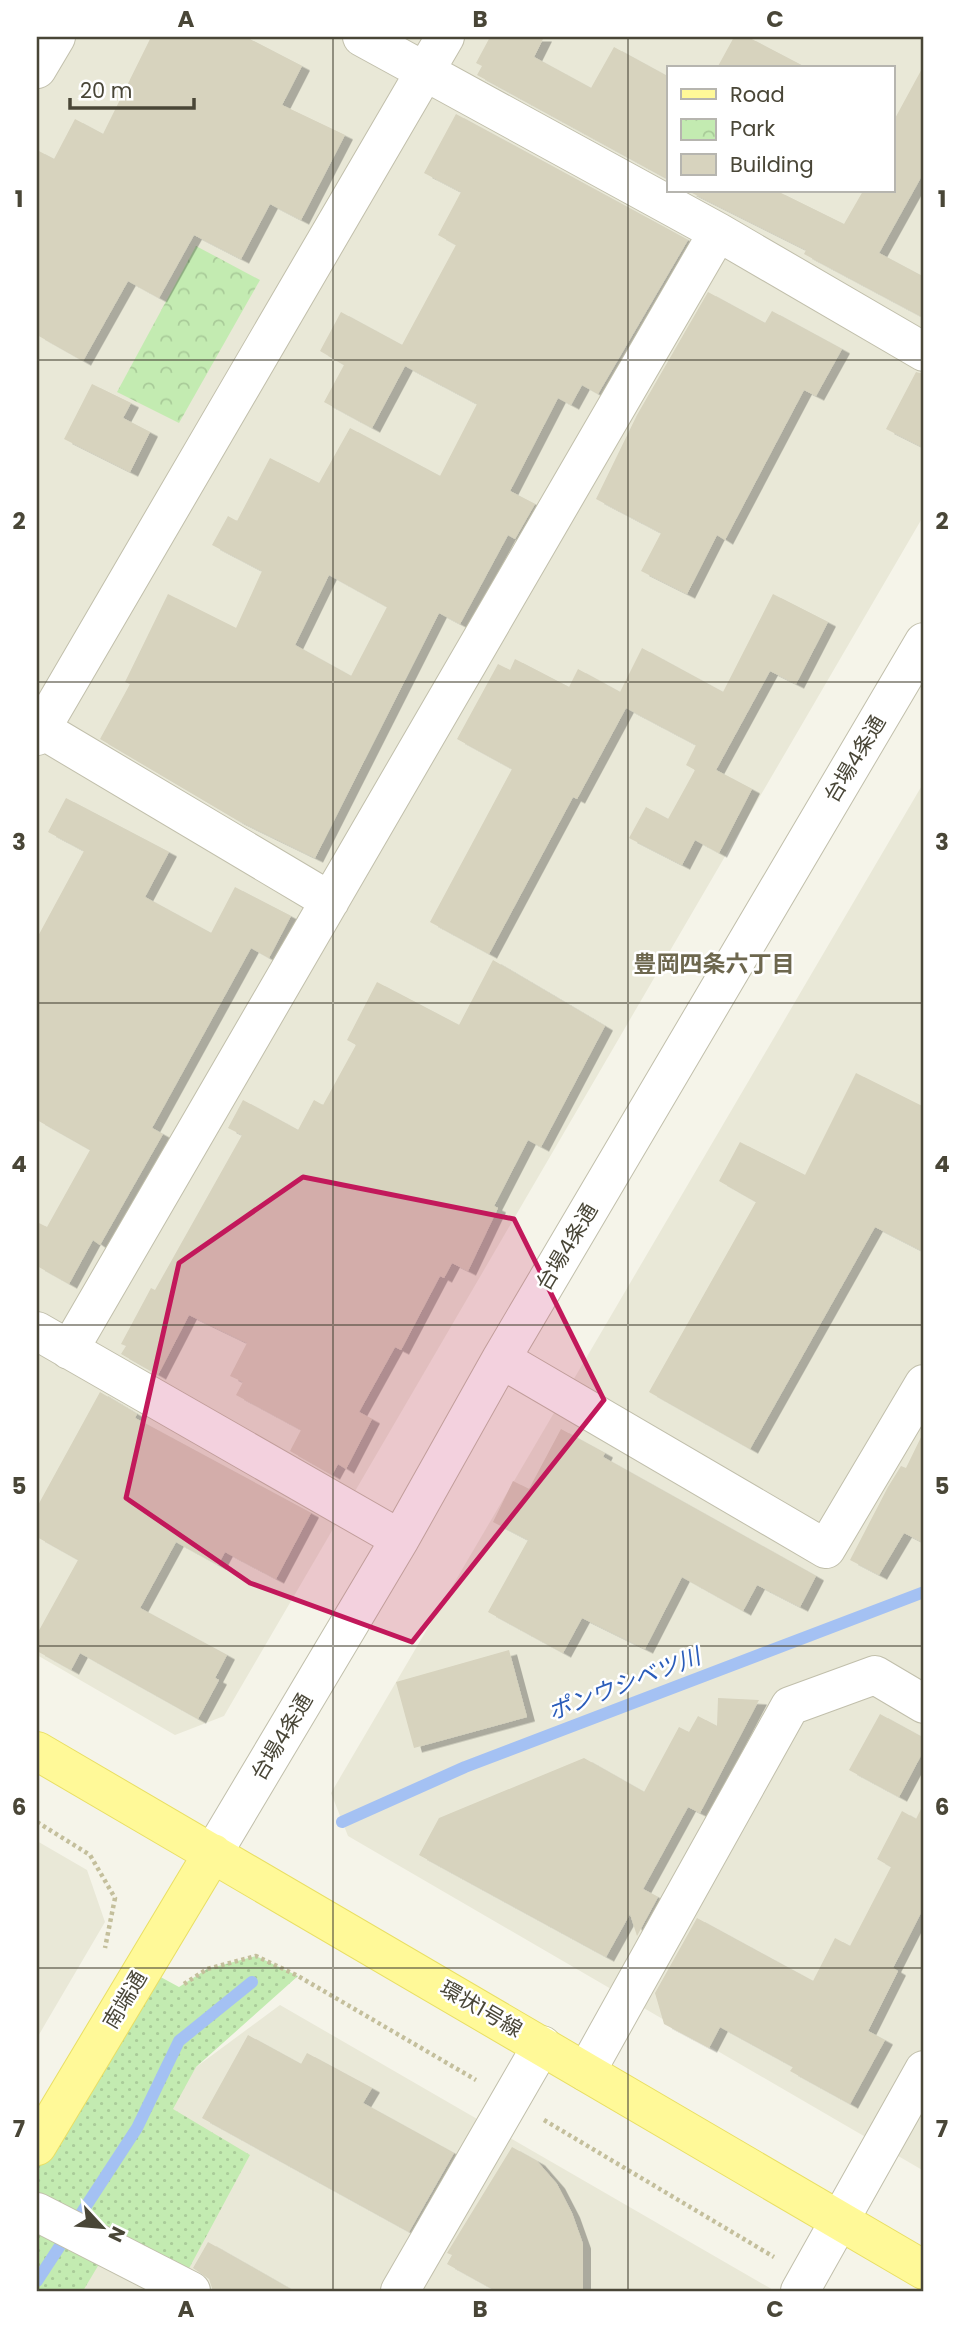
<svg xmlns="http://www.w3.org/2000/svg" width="961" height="2328" font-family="Poppins,'Noto Sans JP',sans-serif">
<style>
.residential{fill:#e9e8d7;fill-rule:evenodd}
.grass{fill:url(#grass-dots)}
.park{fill:url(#park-crowns)}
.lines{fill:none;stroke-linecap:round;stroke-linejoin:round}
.stream{stroke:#a4c1f3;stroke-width:12}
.building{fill:#d7d3be;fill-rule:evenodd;filter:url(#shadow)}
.minor-casing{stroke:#c1bfab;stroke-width:40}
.major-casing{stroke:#e9df64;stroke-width:40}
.path{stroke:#c4bf9c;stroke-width:4.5;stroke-dasharray:3.5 3.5;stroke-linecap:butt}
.minor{stroke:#fff;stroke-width:38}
.major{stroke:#fff998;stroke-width:38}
.marked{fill:#c2185b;fill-opacity:0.2;stroke:#c2185b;stroke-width:5;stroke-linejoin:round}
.grid{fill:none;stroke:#494637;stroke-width:2;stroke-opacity:0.55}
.labels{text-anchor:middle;stroke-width:5;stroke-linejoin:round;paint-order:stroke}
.street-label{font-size:21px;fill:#494637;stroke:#fff}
.neighbourhood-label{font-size:23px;font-weight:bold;fill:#6d674e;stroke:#fff}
.water-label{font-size:23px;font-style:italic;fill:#2b5dba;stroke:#fff}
.neatline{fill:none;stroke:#494637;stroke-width:2.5}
.grid-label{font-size:23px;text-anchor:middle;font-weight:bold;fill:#494637}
</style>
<defs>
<pattern id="grass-dots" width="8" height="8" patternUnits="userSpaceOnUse" patternTransform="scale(1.75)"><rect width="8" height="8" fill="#c3ebb1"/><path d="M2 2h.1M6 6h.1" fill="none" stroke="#a9cb99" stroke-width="1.8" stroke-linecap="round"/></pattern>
<pattern id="park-crowns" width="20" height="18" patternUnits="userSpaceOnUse" patternTransform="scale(1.75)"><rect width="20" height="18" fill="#c3ebb1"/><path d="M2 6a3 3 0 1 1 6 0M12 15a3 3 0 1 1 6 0" fill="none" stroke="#a9cb99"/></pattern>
<filter id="shadow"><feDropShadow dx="8" dy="4.5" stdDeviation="0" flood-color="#0004"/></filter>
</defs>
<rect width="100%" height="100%" fill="#f5f4e9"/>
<path class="residential" d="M 37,37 L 924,37 L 924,515 L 224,1716 L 175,1735 L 37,1655 ZM 669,68 L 893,68 L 893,191 L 669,191 Z
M 924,782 L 924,2171 L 348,1836 L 331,1793 Z
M 37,1841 L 87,1870 L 105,1922 L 37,2038 Z
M 280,2005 L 775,2291 L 60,2291 L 188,2073 Z"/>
<path class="grass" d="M 256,1956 L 298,1976 L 196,2067 L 173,2109 L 250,2155 L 186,2274 L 117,2234 L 83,2291 L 37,2291 L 37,2146 L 144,1968 L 179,1987 L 207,1969 Z"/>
<path class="park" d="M 196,246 L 260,280 L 179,423 L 117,392 Z"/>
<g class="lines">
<path class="stream" d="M 342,1822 L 465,1767 L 924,1592
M 37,2281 L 137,2128 L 179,2041 L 252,1982"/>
</g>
<path class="building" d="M 151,37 L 246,37 L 302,66 L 282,105 L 345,135 L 301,220 L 270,204 L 241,259 L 194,235 L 159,298 L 128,281 L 83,361 L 37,335 L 37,150 L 54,159 L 75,119 L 103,134 Z
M 490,37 L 544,37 L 534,57 L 591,88 L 614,47 L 669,77 L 669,180 L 477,75 L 482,66 L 476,63 Z
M 734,37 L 748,37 L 807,68 L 717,68 Z
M 924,65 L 924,172 L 879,253 L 924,277 L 924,318 L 804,254 L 806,250 L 688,191 L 777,191 L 844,224 L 863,191 L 893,191 L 893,122 Z
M 456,114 L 688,240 L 598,394 L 582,385 L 571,405 L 558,398 L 510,491 L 535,504 L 515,539 L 508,535 L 460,624 L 439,613 L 315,858 L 237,820 L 100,739 L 130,684 L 125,682 L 168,594 L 236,628 L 262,571 L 212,545 L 228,516 L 237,521 L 270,458 L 319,483 L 350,428 L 440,476 L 477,404 L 405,366 L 372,428 L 324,402 L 344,365 L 320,351 L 341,312 L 402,345 L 456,245 L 438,235 L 461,192 L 424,173 ZM 329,575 L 387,607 L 351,676 L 295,645 Z
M 708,292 L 765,323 L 772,311 L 842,349 L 816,396 L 804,390 L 725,540 L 717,535 L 687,594 L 641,571 L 661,533 L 596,499 L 637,415 Z
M 916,372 L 924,374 L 924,448 L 886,429 Z
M 92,384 L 131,403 L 123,418 L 150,432 L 130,472 L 64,439 Z
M 773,594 L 828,622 L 796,684 L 770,671 L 716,770 L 752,789 L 719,853 L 695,840 L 682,865 L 629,838 L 646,807 L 668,819 L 695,770 L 686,765 L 696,745 L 626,708 L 577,799 L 573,797 L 489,954 L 430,922 L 512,769 L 457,739 L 498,664 L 510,670 L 515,659 L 569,687 L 578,669 L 620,692 L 642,648 L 723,692 Z
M 66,798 L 169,852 L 145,897 L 211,933 L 235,887 L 291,916 L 269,958 L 251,948 L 152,1128 L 163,1134 L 100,1245 L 93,1240 L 69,1284 L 37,1266 L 37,1222 L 47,1227 L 90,1150 L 37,1120 L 37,938 L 84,851 L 48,832 Z
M 493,960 L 605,1026 L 541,1147 L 528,1140 L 494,1206 L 498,1208 L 468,1271 L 452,1263 L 444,1278 L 440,1276 L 401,1350 L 395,1347 L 359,1412 L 372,1419 L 346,1469 L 338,1464 L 332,1475 L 290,1451 L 301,1430 L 236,1395 L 243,1382 L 230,1376 L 247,1343 L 189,1315 L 158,1375 L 121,1354 L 126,1346 L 121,1344 L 151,1288 L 155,1290 L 242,1135 L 228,1128 L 243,1100 L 298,1130 L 314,1100 L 323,1105 L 356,1045 L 347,1040 L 377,982 L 459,1025 Z
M 856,1073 L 924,1107 L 924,1252 L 875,1227 L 750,1449 L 649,1392 L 756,1202 L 719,1181 L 740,1142 L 805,1175 Z
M 100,1392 L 137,1414 L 135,1418 L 311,1513 L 276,1579 L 225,1552 L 218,1565 L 176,1542 L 140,1608 L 227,1655 L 215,1678 L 219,1680 L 198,1719 L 80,1653 L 71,1670 L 37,1651 L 37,1634 L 78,1560 L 37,1537 L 37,1507 Z
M 561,1429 L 605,1453 L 603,1457 L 816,1576 L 800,1607 L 757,1585 L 743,1611 L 682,1577 L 645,1649 L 582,1618 L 563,1653 L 488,1612 L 528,1540 L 493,1522 L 513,1481 L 529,1489 Z
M 924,1431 L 924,1543 L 904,1533 L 879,1575 L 850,1560 L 888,1487 L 901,1466 L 906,1468 Z
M 509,1650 L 527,1717 L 414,1748 L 396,1682 Z
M 718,1698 L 759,1700 L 700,1813 L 688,1807 L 643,1889 L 658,1897 L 637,1936 L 630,1914 L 606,1957 L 419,1855 L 439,1818 L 584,1758 L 644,1792 L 679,1727 L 689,1732 L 698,1716 L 717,1726 Z
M 880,1714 L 924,1738 L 924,1750 L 899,1797 L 849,1770 Z
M 924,1803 L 924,1907 L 893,1968 L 898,1971 L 868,2031 L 885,2040 L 850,2104 L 790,2071 L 793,2067 L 720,2027 L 709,2048 L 664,2024 L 655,1993 L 697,1918 L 813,1981 L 835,1938 L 850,1946 L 891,1867 L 877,1859 L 902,1811 L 916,1819 Z
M 248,2035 L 301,2064 L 307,2053 L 372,2088 L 363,2103 L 454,2153 L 409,2232 L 202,2118 Z
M 512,2147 L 537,2161 L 557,2184 L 572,2213 L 583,2244 L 583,2291 L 496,2291 L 447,2264 L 452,2255 L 447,2253 Z
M 208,2242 L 294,2291 L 213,2291 L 209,2279 L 193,2268 Z"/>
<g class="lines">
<g class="minor-casing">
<path id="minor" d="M 362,37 L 718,232 L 924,352
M 37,69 L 56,37
M 41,729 L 330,901
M 37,736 L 445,37
M 37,1331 L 400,1539
M 69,1350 L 718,232
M 501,1359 L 826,1549 L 924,1384
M 213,1853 L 400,1539 L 501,1359 L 924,642
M 586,2072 L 790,1706 L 875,1675 L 924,1704
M 37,2212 L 191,2291
M 400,2291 L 542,2045
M 800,2291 L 924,2070"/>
</g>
<g class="major-casing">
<path id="major" d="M 37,1751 L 924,2270
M 37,2146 L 213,1853"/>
</g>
<path class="path" d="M 37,1822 L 90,1855 L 115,1898 L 105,1948
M 184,1984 L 207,1969 L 256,1956 L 298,1976 L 476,2080
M 544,2120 L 774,2257"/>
<use href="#minor" class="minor"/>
<use href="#major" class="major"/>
</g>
<path class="marked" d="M 303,1177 L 514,1219 L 604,1400 L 412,1642 L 250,1583 L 126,1498 L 179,1263 Z"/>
<path class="grid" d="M 333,37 L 333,2291M 628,37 L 628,2291M 37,360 L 924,360M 37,682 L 924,682M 37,1003 L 924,1003M 37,1325 L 924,1325M 37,1646 L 924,1646M 37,1968 L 924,1968"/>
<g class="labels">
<g class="street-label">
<text transform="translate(855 759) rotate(-59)" y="7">台場4条通</text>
<text transform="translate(567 1247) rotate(-59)" y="7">台場4条通</text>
<text transform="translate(282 1737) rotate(-59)" y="7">台場4条通</text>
<text transform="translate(125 2000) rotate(-59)" y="7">南端通</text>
<text transform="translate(481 2009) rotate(30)" y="7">環状1号線</text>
</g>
<g class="neighbourhood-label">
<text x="714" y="972">豊岡四条六丁目</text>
</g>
<g class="water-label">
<text transform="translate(624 1684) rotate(-21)" y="8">ポンウシベツ川</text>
</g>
</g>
<rect width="961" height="2328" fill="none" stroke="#ffffff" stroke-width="77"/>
<rect x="667" y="66" width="228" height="126" fill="#ffffff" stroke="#b6b5af" stroke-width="2"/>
<rect x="681" y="89" width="35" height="10" fill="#fff998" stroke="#b6b5af" stroke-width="2"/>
<text x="730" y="102" font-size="21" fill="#494637">Road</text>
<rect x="681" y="119" width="35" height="21" fill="url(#park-crowns)" stroke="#b6b5af" stroke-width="2"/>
<text x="730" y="136" font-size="21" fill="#494637">Park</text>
<rect x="681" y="154" width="35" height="21" fill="#d7d3be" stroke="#b6b5af" stroke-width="2"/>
<text x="730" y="172" font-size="21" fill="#494637">Building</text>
<g transform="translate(102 2227) rotate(116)" stroke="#ffffff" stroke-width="5" paint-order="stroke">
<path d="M0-5L12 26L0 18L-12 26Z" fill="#494637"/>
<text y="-10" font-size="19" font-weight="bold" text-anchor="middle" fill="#494637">N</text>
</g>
<path d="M70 98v10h124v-10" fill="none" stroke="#494637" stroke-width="3.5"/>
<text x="80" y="98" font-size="21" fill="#494637" stroke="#ffffff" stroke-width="5" paint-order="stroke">20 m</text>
<rect x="38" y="38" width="884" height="2252" class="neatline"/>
<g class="grid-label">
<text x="186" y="27">A</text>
<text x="480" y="27">B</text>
<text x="775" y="27">C</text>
<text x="19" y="207">1</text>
<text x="942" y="207">1</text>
<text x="19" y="529">2</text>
<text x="942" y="529">2</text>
<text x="19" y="850">3</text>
<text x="942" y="850">3</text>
<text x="19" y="1172">4</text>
<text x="942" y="1172">4</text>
<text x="19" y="1494">5</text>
<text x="942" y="1494">5</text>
<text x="19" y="1815">6</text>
<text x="942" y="1815">6</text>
<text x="19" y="2137">7</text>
<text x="942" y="2137">7</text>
<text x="186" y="2317">A</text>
<text x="480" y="2317">B</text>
<text x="775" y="2317">C</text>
</g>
</svg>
